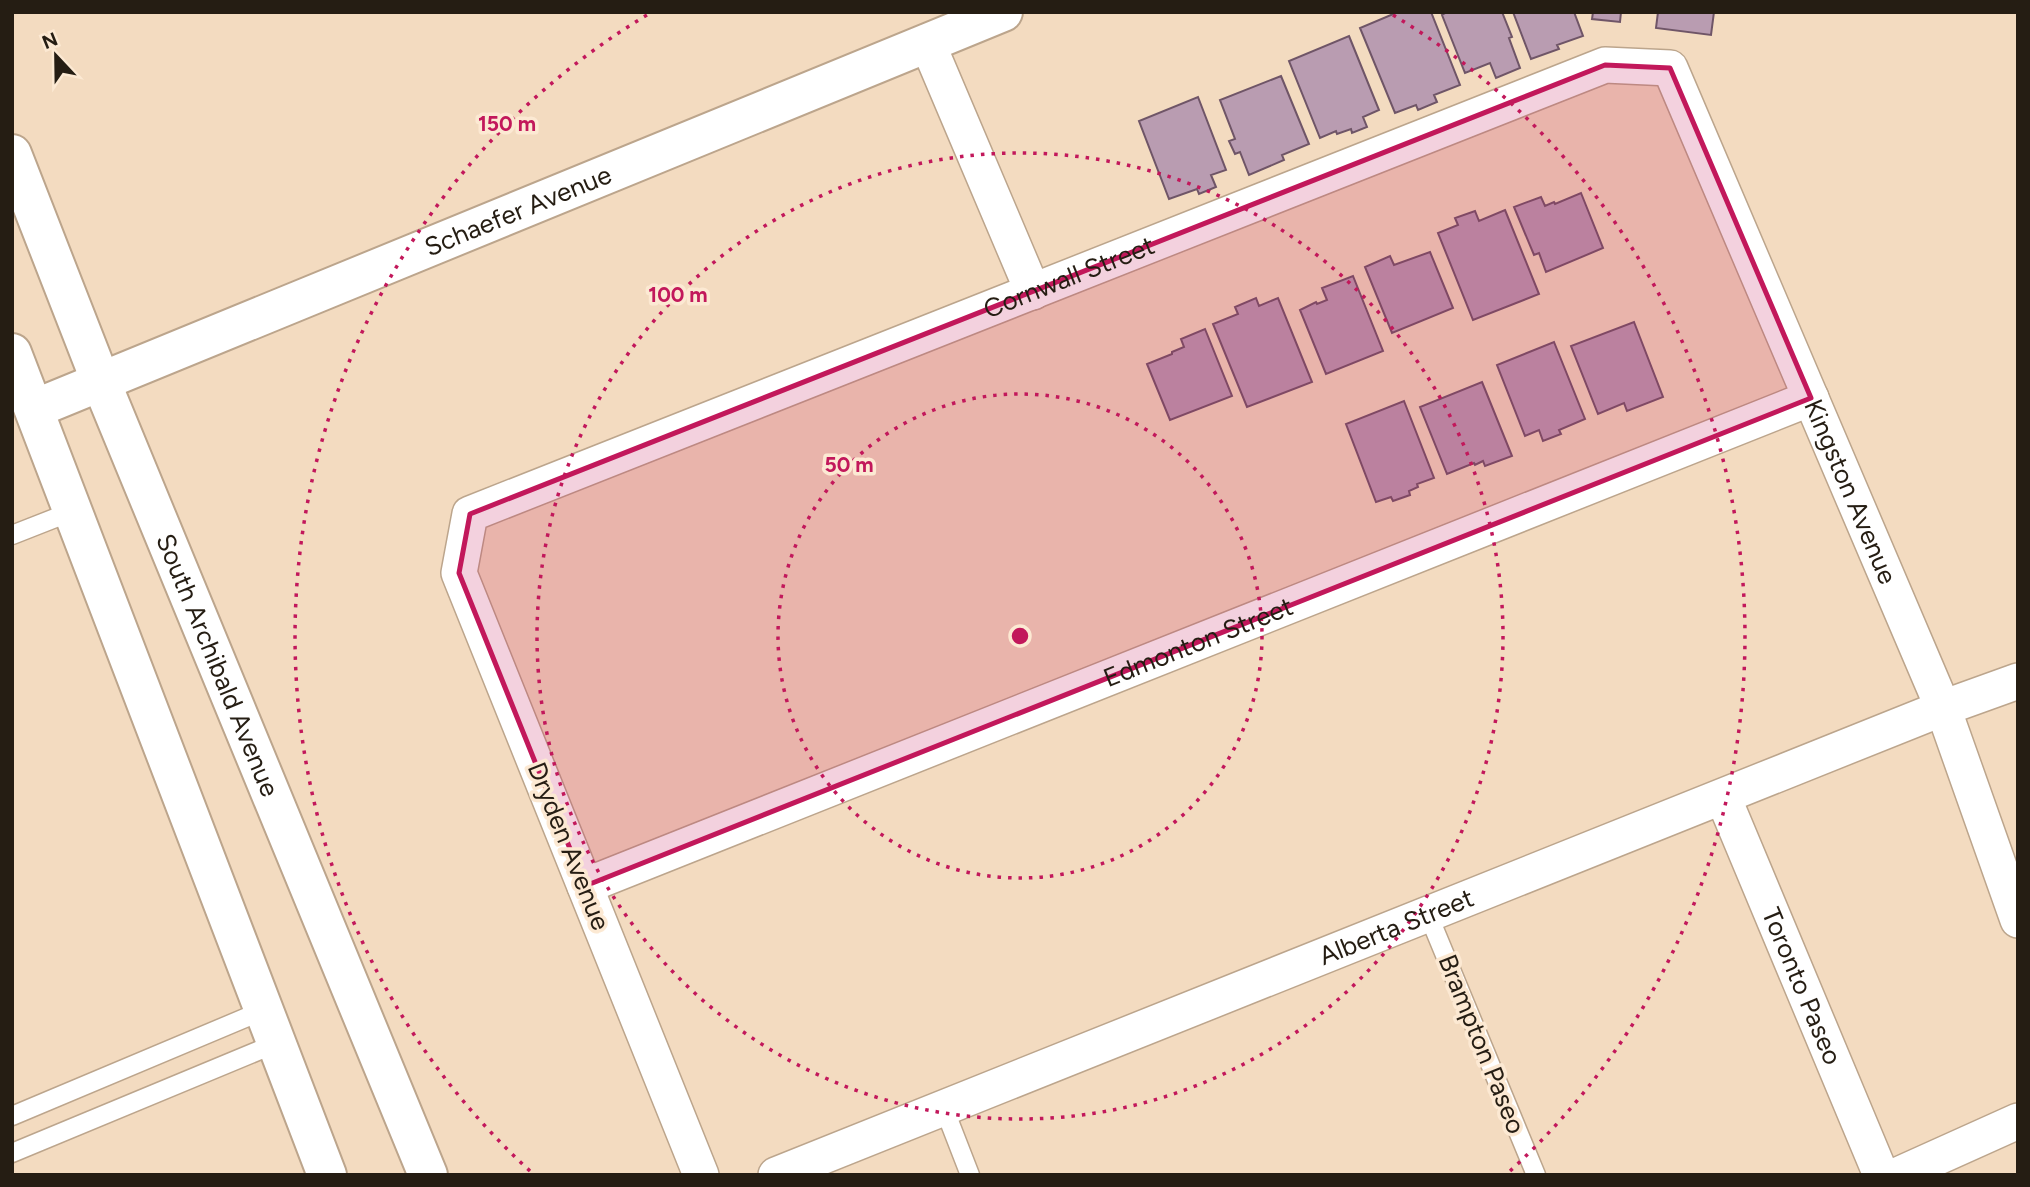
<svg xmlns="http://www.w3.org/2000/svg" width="2030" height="1187" font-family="Figtree,sans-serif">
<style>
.building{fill:#b99cb1;stroke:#6f5567;stroke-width:2}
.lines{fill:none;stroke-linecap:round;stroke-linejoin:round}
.service-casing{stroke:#bca58c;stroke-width:21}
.minor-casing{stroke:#bca58c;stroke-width:38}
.secondary-casing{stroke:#bca58c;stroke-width:42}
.service{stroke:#fff;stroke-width:18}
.minor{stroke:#fff;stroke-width:35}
.secondary{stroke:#fff;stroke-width:38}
.marked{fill:#c2185b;fill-opacity:0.2;stroke:#c2185b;stroke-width:5;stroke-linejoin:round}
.ring{fill:none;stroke:#c2185b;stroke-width:3.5;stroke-dasharray:3.5 7}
.labels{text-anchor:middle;stroke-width:7;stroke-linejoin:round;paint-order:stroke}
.street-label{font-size:26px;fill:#251d13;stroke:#fce9d3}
.centre{fill:#c2185b;stroke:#fce9d3;stroke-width:3.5}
.ring-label{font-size:21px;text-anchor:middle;font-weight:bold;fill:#c2185b;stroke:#fce9d3;stroke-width:7;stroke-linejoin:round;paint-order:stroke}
</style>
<rect width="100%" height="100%" fill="#f3dbc0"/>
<path class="building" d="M 1398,12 L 1431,12 L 1460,85 L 1434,95 L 1437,102 L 1418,110 L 1416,105 L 1395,113 L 1360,28 Z
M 1447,12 L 1502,12 L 1512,37 L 1509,38 L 1520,68 L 1496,78 L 1490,63 L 1465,73 L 1442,15 Z
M 1513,12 L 1574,12 L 1583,36 L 1557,45 L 1559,49 L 1531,59 Z
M 1593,12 L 1621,12 L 1620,22 L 1592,19 Z
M 1658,12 L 1714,12 L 1711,35 L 1656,28 Z
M 1349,36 L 1379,110 L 1363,117 L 1367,127 L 1352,133 L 1351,129 L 1337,134 L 1336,131 L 1320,138 L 1289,61 Z
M 1281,76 L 1309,144 L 1282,155 L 1284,160 L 1249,175 L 1240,152 L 1235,154 L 1229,141 L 1235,139 L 1220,100 Z
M 1198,97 L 1226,170 L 1211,175 L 1216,187 L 1199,194 L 1197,189 L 1169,199 L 1139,121 Z
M 1581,193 L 1603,248 L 1546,272 L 1539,253 L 1534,255 L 1514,207 L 1541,197 L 1545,206 L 1554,202 L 1555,204 Z
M 1505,210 L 1539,294 L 1473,320 L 1438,233 L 1458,225 L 1455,218 L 1475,211 L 1479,221 Z
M 1430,252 L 1453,308 L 1392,333 L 1365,267 L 1390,256 L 1394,265 Z
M 1353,276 L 1383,351 L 1326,374 L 1300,310 L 1316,302 L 1317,304 L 1327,300 L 1322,288 Z
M 1256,298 L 1259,306 L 1278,298 L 1312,382 L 1247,407 L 1213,324 L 1238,314 L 1235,307 Z
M 1634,322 L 1663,397 L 1627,411 L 1624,403 L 1598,414 L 1571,346 Z
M 1205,329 L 1232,396 L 1170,420 L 1147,364 L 1172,354 L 1172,352 L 1184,347 L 1181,339 Z
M 1554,342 L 1585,419 L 1559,430 L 1561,434 L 1543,441 L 1539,430 L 1525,436 L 1497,365 Z
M 1482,382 L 1512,456 L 1485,466 L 1483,461 L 1475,465 L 1474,463 L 1447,474 L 1420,407 Z
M 1404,401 L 1434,478 L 1417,484 L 1418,487 L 1409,491 L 1410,495 L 1393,501 L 1391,497 L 1376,502 L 1346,424 Z"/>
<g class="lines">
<g class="service-casing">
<path id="service" d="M 12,535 L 73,511
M 1428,914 L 1536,1175
M 944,1108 L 970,1175
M 12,1116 L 264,1010
M 12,1153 L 277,1043"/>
</g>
<g class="minor-casing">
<g id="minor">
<path d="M 927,42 L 1033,292"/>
<path id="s1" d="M 1723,797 L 1881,1175"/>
<path id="s2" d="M 585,886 L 1811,398"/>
<path id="s3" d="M 701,1175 L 459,573 L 470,514 L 1605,65 L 1670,68 L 1943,708 L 2018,920"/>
<path id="s4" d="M 776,1175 L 1943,708 L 2018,681"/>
<path d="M 1898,1175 L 2018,1121"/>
</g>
</g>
<g class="secondary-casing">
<g id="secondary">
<path id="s5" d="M 12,154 L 101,382 L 428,1175"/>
<path d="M 12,353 L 327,1175"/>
<path id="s6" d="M 34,409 L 1003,12"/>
</g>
</g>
<use href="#service" class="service"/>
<use href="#minor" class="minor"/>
<use href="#secondary" class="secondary"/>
</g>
<path class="marked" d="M 1605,65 L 1670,68 L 1811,398 L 585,886 L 459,573 L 470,514 Z"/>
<g class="ring">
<circle cx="1020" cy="636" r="242"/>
<circle cx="1020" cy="636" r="483"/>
<path d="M530 1171A725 725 0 0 1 647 15M1393 15A725 725 0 0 1 1510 1171"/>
</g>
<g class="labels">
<g class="street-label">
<text dy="9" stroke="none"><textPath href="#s6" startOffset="523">Schaefer Avenue</textPath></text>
<text dy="9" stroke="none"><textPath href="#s3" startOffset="1353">Cornwall Street</textPath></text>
<text dy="9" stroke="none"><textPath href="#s3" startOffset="2455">Kingston Avenue</textPath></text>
<text dy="9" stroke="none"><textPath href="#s2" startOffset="660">Edmonton Street</textPath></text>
<text dy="9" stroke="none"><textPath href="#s5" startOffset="551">South Archibald Avenue</textPath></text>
<text transform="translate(569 846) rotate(68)" y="9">Dryden Avenue</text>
<text dy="9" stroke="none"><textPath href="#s4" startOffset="668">Alberta Street</textPath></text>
<text dy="9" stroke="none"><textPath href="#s1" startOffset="205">Toronto Paseo</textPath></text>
<text transform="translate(1482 1044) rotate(68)" y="9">Brampton Paseo</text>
</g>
</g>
<circle cx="1020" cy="636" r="10" class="centre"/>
<g class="ring-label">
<text x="507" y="131">150 m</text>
<text x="678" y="302">100 m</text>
<text x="849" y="472">50 m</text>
</g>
<rect width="2030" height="1187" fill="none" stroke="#251d13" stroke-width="28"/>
<g transform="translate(56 56) rotate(338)" stroke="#fce9d3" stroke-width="5" paint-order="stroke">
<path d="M0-5L12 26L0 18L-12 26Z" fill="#251d13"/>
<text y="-10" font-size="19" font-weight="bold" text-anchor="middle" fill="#251d13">N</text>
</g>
</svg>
